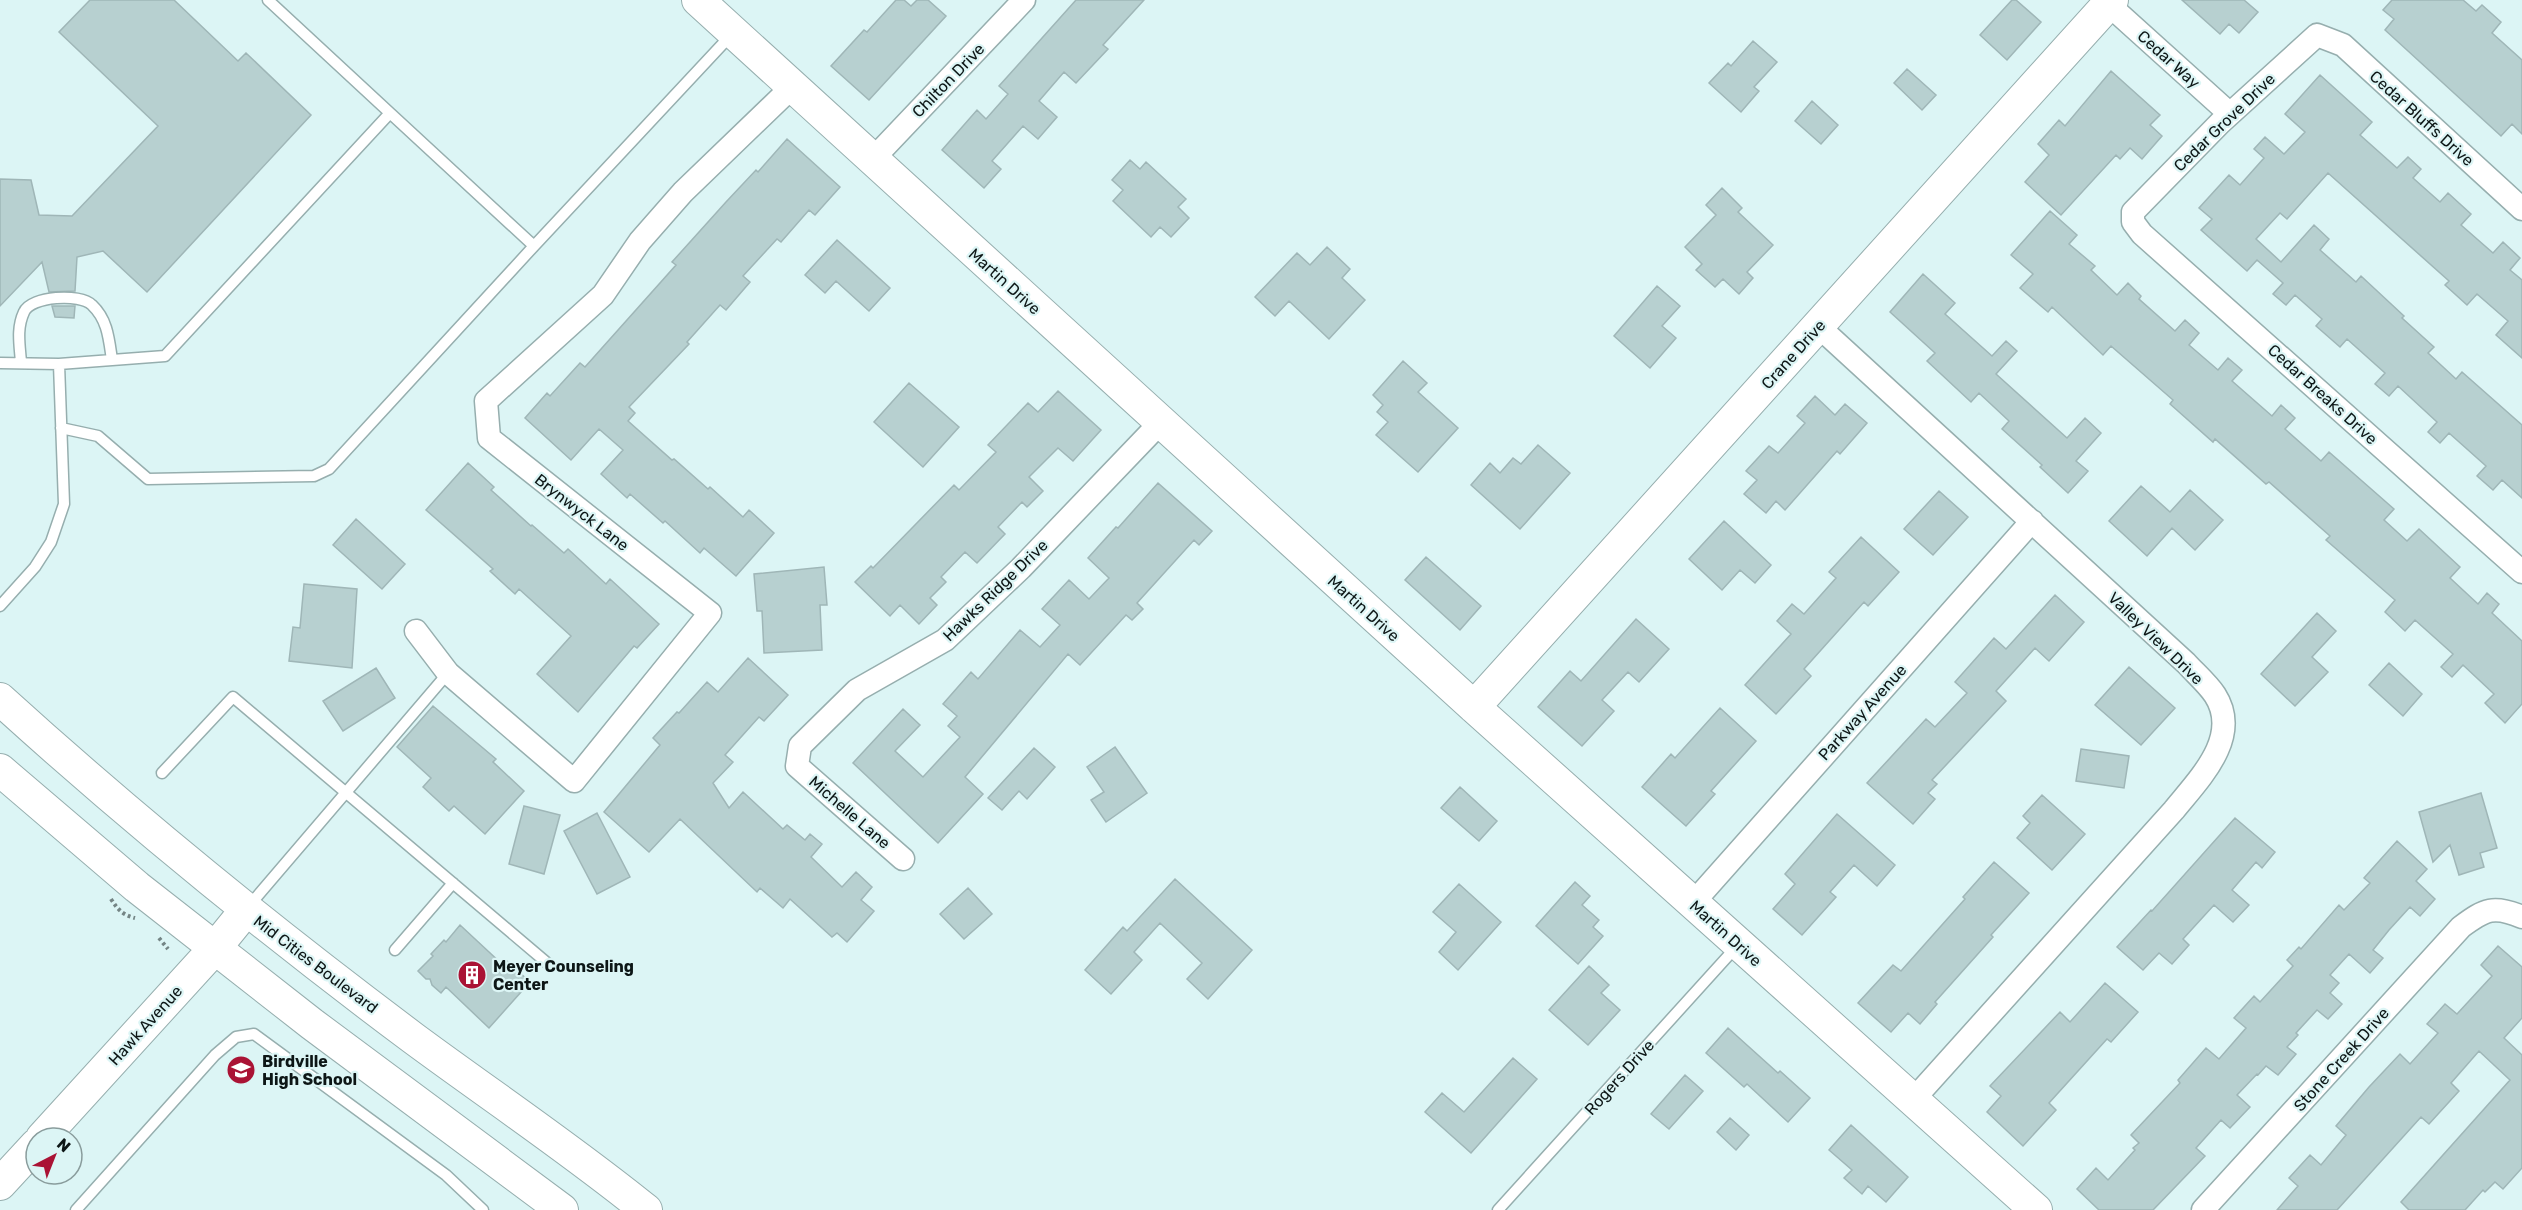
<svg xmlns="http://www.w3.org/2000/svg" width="2522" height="1210" font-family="Rubik,sans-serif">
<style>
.building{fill:#b7d0d0;stroke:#9fb6b7;stroke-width:1.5}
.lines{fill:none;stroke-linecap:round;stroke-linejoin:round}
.lane-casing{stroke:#96aeae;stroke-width:13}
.street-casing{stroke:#96aeae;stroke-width:25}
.secondary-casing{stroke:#96aeae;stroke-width:34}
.path{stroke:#748585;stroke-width:4;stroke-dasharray:3 3;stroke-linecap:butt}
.lane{stroke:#fff;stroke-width:10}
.street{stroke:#fff;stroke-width:22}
.secondary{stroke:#fff;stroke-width:32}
.labels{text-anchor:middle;stroke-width:4.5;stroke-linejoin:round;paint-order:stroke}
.street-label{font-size:16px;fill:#0d1616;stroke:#dcf5f5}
.poi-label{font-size:16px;font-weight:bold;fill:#0d1616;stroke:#dcf5f5;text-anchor:start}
</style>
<rect width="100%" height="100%" fill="#dcf5f5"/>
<path class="building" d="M 90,0 L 174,0 L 238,61 L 246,53 L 311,115 L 147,292 L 103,251 L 77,257 L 75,291 L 49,292 L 42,262 L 0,306 L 0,179 L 31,180 L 39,215 L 72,216 L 158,126 L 59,32 Z
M 896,0 L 904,0 L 911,6 L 917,0 L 928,0 L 946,16 L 869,100 L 831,66 L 864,30 L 867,32 Z
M 1076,0 L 1144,0 L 1103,45 L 1108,49 L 1076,83 L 1064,72 L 1039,101 L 1057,117 L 1038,139 L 1023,126 L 992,161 L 1001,169 L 984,188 L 942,150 L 977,110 L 986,119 L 1008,94 L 999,86 Z
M 2012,0 L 2016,0 L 2041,22 L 2007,60 L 1980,35 Z
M 2182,0 L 2244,0 L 2258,12 L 2239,33 L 2229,24 L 2220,34 Z
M 2392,0 L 2463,0 L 2476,11 L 2482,5 L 2501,22 L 2492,33 L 2522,60 L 2522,134 L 2512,124 L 2501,136 L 2385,30 L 2394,19 L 2383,10 Z
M 1753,41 L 1777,62 L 1754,87 L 1759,91 L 1741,112 L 1709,83 L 1728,63 L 1731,66 Z
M 1907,69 L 1936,95 L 1922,110 L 1894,83 Z
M 2111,71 L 2160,115 L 2150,125 L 2162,136 L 2142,159 L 2130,148 L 2120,159 L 2116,155 L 2061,215 L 2025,182 L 2049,155 L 2038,144 L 2059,120 L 2065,126 Z
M 2320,75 L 2372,122 L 2360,135 L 2397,168 L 2408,157 L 2421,169 L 2413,178 L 2440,202 L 2448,193 L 2471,214 L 2461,225 L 2493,253 L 2503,242 L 2520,258 L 2510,270 L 2522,280 L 2522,358 L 2496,335 L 2508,321 L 2477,294 L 2467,305 L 2445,285 L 2449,281 L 2328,173 L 2287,219 L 2280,213 L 2256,239 L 2281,262 L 2314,225 L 2329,239 L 2320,250 L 2356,282 L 2361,276 L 2404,316 L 2402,318 L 2434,347 L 2428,353 L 2456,379 L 2462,372 L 2522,425 L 2522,498 L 2502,480 L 2493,490 L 2477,476 L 2486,466 L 2449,433 L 2440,443 L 2428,432 L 2437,422 L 2398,386 L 2389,396 L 2375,384 L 2385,373 L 2347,339 L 2340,347 L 2316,326 L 2322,319 L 2295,295 L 2286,305 L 2273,294 L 2283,283 L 2257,260 L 2247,271 L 2201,230 L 2212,219 L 2199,208 L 2229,175 L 2240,185 L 2264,158 L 2254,149 L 2265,137 L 2284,154 L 2305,132 L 2285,114 Z
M 1812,101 L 1838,125 L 1821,144 L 1795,121 Z
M 787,139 L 840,187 L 815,215 L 809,210 L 781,242 L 777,239 L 743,276 L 750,282 L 726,310 L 720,305 L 687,342 L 689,344 L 629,407 L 635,413 L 628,421 L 672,460 L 674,459 L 708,489 L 710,487 L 743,517 L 749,510 L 774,533 L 736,576 L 704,548 L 700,553 L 665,521 L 663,523 L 630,494 L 627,498 L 601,474 L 623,450 L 599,429 L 571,460 L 525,418 L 547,393 L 550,396 L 580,363 L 585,367 L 676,265 L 672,262 L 726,202 L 756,170 L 758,172 Z
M 1130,160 L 1140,169 L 1146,162 L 1186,199 L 1178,207 L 1189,218 L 1171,237 L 1160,227 L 1151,237 L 1113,201 L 1123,190 L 1112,180 Z
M 1722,188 L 1742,208 L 1738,212 L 1773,245 L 1747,272 L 1753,278 L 1739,294 L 1723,279 L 1715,287 L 1696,270 L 1702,264 L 1685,247 L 1716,215 L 1706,205 Z
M 2050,211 L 2077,235 L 2069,244 L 2095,266 L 2091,270 L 2117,295 L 2128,283 L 2141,296 L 2139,299 L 2175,331 L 2185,320 L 2199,333 L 2189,345 L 2218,370 L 2228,358 L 2242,370 L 2232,381 L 2272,416 L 2281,405 L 2295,418 L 2285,429 L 2321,461 L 2329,452 L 2394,509 L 2384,520 L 2407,541 L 2419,529 L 2460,567 L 2450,578 L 2478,604 L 2487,593 L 2499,604 L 2492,613 L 2522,641 L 2522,704 L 2505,723 L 2485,703 L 2494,694 L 2463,665 L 2452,677 L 2441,667 L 2453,654 L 2415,620 L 2405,631 L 2385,612 L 2395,600 L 2326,540 L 2330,536 L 2269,482 L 2266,484 L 2215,439 L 2213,442 L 2170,404 L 2173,400 L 2111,346 L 2103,355 L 2052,307 L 2048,312 L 2020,288 L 2033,274 L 2011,255 Z
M 837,240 L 890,288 L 869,311 L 836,281 L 825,293 L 805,275 Z
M 1327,247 L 1350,269 L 1342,278 L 1365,300 L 1329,339 L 1289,301 L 1275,316 L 1255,297 L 1297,253 L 1310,265 Z
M 1923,274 L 1955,303 L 1945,314 L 1992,356 L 2006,341 L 2017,351 L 1996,374 L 2067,438 L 2085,418 L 2101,433 L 2076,461 L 2088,471 L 2068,493 L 2040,467 L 2042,465 L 2002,429 L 2009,421 L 1979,393 L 1971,402 L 1927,361 L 1935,353 L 1890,312 Z
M 1657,286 L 1680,306 L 1662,326 L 1676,338 L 1650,368 L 1614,336 Z
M 52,306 L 75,306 L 74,318 L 55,317 Z
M 1403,361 L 1427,383 L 1418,392 L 1458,428 L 1418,472 L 1376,435 L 1388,422 L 1377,412 L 1383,405 L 1373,395 Z
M 909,383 L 959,427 L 923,467 L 874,422 Z
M 1058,391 L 1101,430 L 1073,461 L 1058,448 L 1029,477 L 1043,491 L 1027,507 L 1022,502 L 998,527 L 1005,534 L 977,563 L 965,552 L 941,577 L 946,582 L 930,598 L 937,605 L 919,624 L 900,605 L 890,616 L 855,582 L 871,566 L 873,568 L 954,485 L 959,490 L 996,452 L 988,445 L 1028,403 L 1038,412 Z
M 1815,396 L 1835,415 L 1845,404 L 1867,423 L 1840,454 L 1837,451 L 1785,510 L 1776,501 L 1766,513 L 1744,494 L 1757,480 L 1746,471 L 1769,446 L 1778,453 L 1805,423 L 1797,416 Z
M 1538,445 L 1570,473 L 1520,529 L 1471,485 L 1490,463 L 1500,473 L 1513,458 L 1521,464 Z
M 468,463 L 494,487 L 491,490 L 531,526 L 532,525 L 564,553 L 568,549 L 606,584 L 610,579 L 659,624 L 637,648 L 634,646 L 578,712 L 537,674 L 571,636 L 519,589 L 515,594 L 490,571 L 493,569 L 426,510 Z
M 1158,483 L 1212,531 L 1199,545 L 1194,540 L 1137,603 L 1143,609 L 1132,620 L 1126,615 L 1080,665 L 1068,654 L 965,777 L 983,794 L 938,843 L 853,763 L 903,709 L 920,725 L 895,751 L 923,777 L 960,737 L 948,726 L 957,716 L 943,704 L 971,672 L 978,679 L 1020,630 L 1040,647 L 1060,625 L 1042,609 L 1069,580 L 1089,599 L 1109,578 L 1088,558 L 1116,527 L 1118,528 Z
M 2141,486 L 2170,512 L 2190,490 L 2223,520 L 2195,550 L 2172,528 L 2147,556 L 2109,521 Z
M 1939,491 L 1968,517 L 1933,555 L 1904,529 Z
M 356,519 L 405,564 L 382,589 L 333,545 Z
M 1724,521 L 1771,565 L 1755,583 L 1740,570 L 1722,590 L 1689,559 Z
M 1861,537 L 1899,572 L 1868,606 L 1864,602 L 1804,669 L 1811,676 L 1776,714 L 1745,685 L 1791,634 L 1777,621 L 1792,604 L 1804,614 L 1836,578 L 1829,572 Z
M 1426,557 L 1481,606 L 1460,630 L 1405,580 Z
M 824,567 L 827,605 L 820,605 L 822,650 L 764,653 L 762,611 L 757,611 L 754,574 Z
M 304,584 L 357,589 L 352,668 L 289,661 L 293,627 L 300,628 Z
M 2055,595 L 2084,622 L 2049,661 L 2035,648 L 1996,691 L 2006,701 L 1932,780 L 1937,784 L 1928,793 L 1935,799 L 1913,824 L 1867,783 L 1926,719 L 1935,727 L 1967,693 L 1955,682 L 1994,638 L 2006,649 Z
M 2317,613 L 2336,631 L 2312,657 L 2328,672 L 2295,706 L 2261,674 Z
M 1636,619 L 1669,649 L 1639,682 L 1628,672 L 1602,700 L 1614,711 L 1582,746 L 1538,707 L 1570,671 L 1581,681 Z
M 748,658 L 788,695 L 764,721 L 759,717 L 725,755 L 733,762 L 713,783 L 729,808 L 743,792 L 783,829 L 787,825 L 805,840 L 810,834 L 822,844 L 811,857 L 842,887 L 856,872 L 872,887 L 861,900 L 874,911 L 847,942 L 837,933 L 832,937 L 790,899 L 783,908 L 760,888 L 757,892 L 680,819 L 649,852 L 604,812 L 660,745 L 653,738 L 677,712 L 679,713 L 707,682 L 718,692 Z
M 2389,663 L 2422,694 L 2403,716 L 2369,685 Z
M 2129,667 L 2175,708 L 2141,745 L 2095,705 Z
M 376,668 L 395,698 L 343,731 L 323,701 Z
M 433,706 L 496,759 L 493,762 L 524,791 L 485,834 L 454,806 L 449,811 L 423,787 L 431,778 L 397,747 Z
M 1720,708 L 1756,741 L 1711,791 L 1715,794 L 1686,826 L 1642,787 L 1671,754 L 1675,758 Z
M 1115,747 L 1147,793 L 1106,822 L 1091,800 L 1104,792 L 1087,767 Z
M 1034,748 L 1055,767 L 1027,799 L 1019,791 L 1002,810 L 988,798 Z
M 2081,749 L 2129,756 L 2124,788 L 2076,781 Z
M 1460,787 L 1497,821 L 1479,841 L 1441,808 Z
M 2481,793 L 2497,848 L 2480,853 L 2484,867 L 2459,875 L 2450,845 L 2433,862 L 2419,812 Z
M 2042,795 L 2085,834 L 2052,870 L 2017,838 L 2030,823 L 2023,816 Z
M 524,806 L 560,815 L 544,874 L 509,864 Z
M 597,813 L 630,877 L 597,894 L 564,831 Z
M 1837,814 L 1895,865 L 1877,886 L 1854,865 L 1830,892 L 1836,897 L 1802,935 L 1773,909 L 1795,884 L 1785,874 Z
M 2235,818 L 2275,852 L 2262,868 L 2256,862 L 2232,890 L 2249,905 L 2233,922 L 2214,905 L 2183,939 L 2189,945 L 2172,964 L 2159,953 L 2143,970 L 2117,947 L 2151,910 L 2152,911 Z
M 2397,841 L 2427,869 L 2416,881 L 2435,899 L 2420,916 L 2410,907 L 2389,930 L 2373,950 L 2383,958 L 2370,973 L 2349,954 L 2330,975 L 2339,983 L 2330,993 L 2342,1004 L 2328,1019 L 2317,1010 L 2296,1033 L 2298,1035 L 2287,1047 L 2296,1054 L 2278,1075 L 2266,1066 L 2258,1075 L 2257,1074 L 2237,1095 L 2250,1107 L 2230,1128 L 2221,1120 L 2196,1148 L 2205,1156 L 2153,1210 L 2099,1210 L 2077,1189 L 2096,1168 L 2108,1180 L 2135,1150 L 2133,1148 L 2139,1143 L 2131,1135 L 2180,1083 L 2178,1080 L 2206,1048 L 2219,1059 L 2246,1028 L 2234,1018 L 2254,996 L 2260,1002 L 2293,966 L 2287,960 L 2299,947 L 2301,949 L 2339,905 L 2344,910 L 2370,883 L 2364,878 Z
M 1994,862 L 2029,893 L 1991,935 L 1993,937 L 1935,1002 L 1937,1004 L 1920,1024 L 1908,1013 L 1891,1032 L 1858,1003 L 1893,965 L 1901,971 L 1965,899 L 1963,897 Z
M 1175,879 L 1252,950 L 1208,999 L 1187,979 L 1202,963 L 1160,923 L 1134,952 L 1142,960 L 1111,994 L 1085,970 L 1123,927 L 1127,931 Z
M 1575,882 L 1590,896 L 1582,905 L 1599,920 L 1593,927 L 1603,936 L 1578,964 L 1536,926 Z
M 1459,884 L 1501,922 L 1458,970 L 1439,952 L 1456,932 L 1433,912 Z
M 968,888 L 992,914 L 964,939 L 940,914 Z
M 460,925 L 503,965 L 507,961 L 530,982 L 489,1028 L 446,987 L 441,993 L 432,985 L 430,979 L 426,979 L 418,971 L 433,956 L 431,954 L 444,940 L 446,942 Z
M 2498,946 L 2522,967 L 2522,1018 L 2504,1038 L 2522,1055 L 2522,1168 L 2503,1189 L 2495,1182 L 2485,1192 L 2483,1190 L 2465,1210 L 2409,1210 L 2401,1202 L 2510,1080 L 2479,1051 L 2451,1083 L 2459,1091 L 2429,1124 L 2421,1117 L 2337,1210 L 2277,1210 L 2298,1186 L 2289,1178 L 2310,1155 L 2321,1165 L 2346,1135 L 2336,1126 L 2369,1087 L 2400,1054 L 2410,1064 L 2438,1033 L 2427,1024 L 2445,1004 L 2457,1014 L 2492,976 L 2481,965 Z
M 1589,966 L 1609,985 L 1601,993 L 1620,1010 L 1588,1045 L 1549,1010 Z
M 2105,983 L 2138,1012 L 2111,1042 L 2107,1039 L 2049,1103 L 2056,1110 L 2023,1146 L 1987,1112 L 2001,1096 L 1990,1086 L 2060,1012 L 2070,1022 Z
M 1728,1028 L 1778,1073 L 1780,1071 L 1810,1098 L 1788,1122 L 1747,1084 L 1744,1087 L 1706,1053 Z
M 1513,1058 L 1537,1079 L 1471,1153 L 1425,1112 L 1442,1093 L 1464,1112 Z
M 1685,1075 L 1703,1091 L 1669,1129 L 1651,1114 Z
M 1730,1118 L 1749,1135 L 1736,1150 L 1717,1132 Z
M 1851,1125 L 1908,1177 L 1886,1202 L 1868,1186 L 1862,1194 L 1844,1178 L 1852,1170 L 1829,1150 Z"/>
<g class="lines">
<g class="lane-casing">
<path id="lane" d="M 268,0 L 390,113
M 534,246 L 732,34
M 0,363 L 59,364
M 21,363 C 20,346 16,329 24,312 C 31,296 80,293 92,305 C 108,320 109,340 112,360
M 0,606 L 35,567 L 51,542 L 64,504 L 59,364 L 165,356 L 390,113 L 534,246 L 329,469 L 314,476 L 148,479 L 98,436 L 61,428
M 162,773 L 233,697 L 546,962
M 248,907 L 448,673
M 395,950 L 453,883
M 76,1210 L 215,1055 L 236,1037 L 254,1034 L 446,1175 L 483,1210
M 1498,1210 L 1738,945"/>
</g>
<g class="street-casing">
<path id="street" d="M 2108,4 L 2230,114
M 872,160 L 1024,0
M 2522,209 L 2343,45 L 2317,35 L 2220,123 L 2133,212 L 2133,222 L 2142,234 L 2522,572
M 1818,326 L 2186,663 C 2195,673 2207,683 2215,695 C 2242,737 2199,779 2174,810 L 1913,1100
M 416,631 L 448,673 L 574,781 L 710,613 L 489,438 L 486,401 L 603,295 L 640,241 L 683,192 L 792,87
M 903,859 L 797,766 L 800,746 L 857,690 L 945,640 L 1021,568 L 1160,423
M 1693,903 L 2032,521
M 2203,1210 L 2461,927 C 2485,909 2494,905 2522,917"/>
</g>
<g class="secondary-casing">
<path id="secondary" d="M 698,0 L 1474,707 L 2036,1210
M 0,699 C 132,819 270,931 413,1038 C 490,1095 571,1149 646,1210
M 1474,707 L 2112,0
M 0,770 L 137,887 L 312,1024 L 562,1210
M 42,1138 L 216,947 L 246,910
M 0,1184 L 36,1145"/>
</g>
<path class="path" d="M 111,899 C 118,910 123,915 135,918
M 159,938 L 168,949"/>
<use href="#lane" class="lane"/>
<use href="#street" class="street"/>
<use href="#secondary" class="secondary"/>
</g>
<defs>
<g id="building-disc" transform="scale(1.5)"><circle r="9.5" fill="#aa1335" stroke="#dcf5f5"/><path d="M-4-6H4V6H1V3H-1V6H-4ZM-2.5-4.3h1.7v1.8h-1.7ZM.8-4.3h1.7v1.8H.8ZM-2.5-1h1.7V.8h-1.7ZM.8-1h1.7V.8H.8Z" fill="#fff"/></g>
<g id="school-disc" transform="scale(1.5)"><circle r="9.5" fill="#aa1335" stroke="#dcf5f5"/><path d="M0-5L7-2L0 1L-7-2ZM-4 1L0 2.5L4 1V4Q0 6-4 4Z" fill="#fff"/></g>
</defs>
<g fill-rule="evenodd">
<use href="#building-disc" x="472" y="975"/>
<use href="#school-disc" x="241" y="1070"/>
</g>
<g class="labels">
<g class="street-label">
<text transform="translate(2169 59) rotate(42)" y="6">Cedar Way</text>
<text transform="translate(948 80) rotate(-46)" y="6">Chilton Drive</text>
<text transform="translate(2422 118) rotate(42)" y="6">Cedar Bluffs Drive</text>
<text transform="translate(2224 122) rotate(-44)" y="6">Cedar Grove Drive</text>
<text transform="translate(1005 281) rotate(42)" y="6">Martin Drive</text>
<text transform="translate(1793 354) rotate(-48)" y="6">Crane Drive</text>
<text transform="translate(2323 394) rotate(42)" y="6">Cedar Breaks Drive</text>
<text transform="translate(582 512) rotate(38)" y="6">Brynwyck Lane</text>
<text transform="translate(995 590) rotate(-44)" y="6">Hawks Ridge Drive</text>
<text transform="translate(1364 608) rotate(42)" y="6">Martin Drive</text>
<text transform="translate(2156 638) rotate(44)" y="6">Valley View Drive</text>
<text transform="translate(1862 712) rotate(-48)" y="6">Parkway Avenue</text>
<text transform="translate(850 812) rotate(41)" y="6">Michelle Lane</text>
<text transform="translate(1726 933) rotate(42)" y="6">Martin Drive</text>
<text transform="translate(316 964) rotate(37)" y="6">Mid Cities Boulevard</text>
<text transform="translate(145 1025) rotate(-48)" y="6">Hawk Avenue</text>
<text transform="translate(2341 1059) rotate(-48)" y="6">Stone Creek Drive</text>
<text transform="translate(1619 1077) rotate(-48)" y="6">Rogers Drive</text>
</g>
<g class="poi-label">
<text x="493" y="972">Meyer Counseling<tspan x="493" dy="18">Center</tspan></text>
<text x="262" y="1067">Birdville<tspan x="262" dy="18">High School</tspan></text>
</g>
</g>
<g transform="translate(54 1156) rotate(42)"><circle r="28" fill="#dcf5f5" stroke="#899c9c" stroke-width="1.5"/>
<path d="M0-4.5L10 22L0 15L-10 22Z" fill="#aa1335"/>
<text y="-9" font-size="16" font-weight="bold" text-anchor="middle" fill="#0d1616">N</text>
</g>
</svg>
